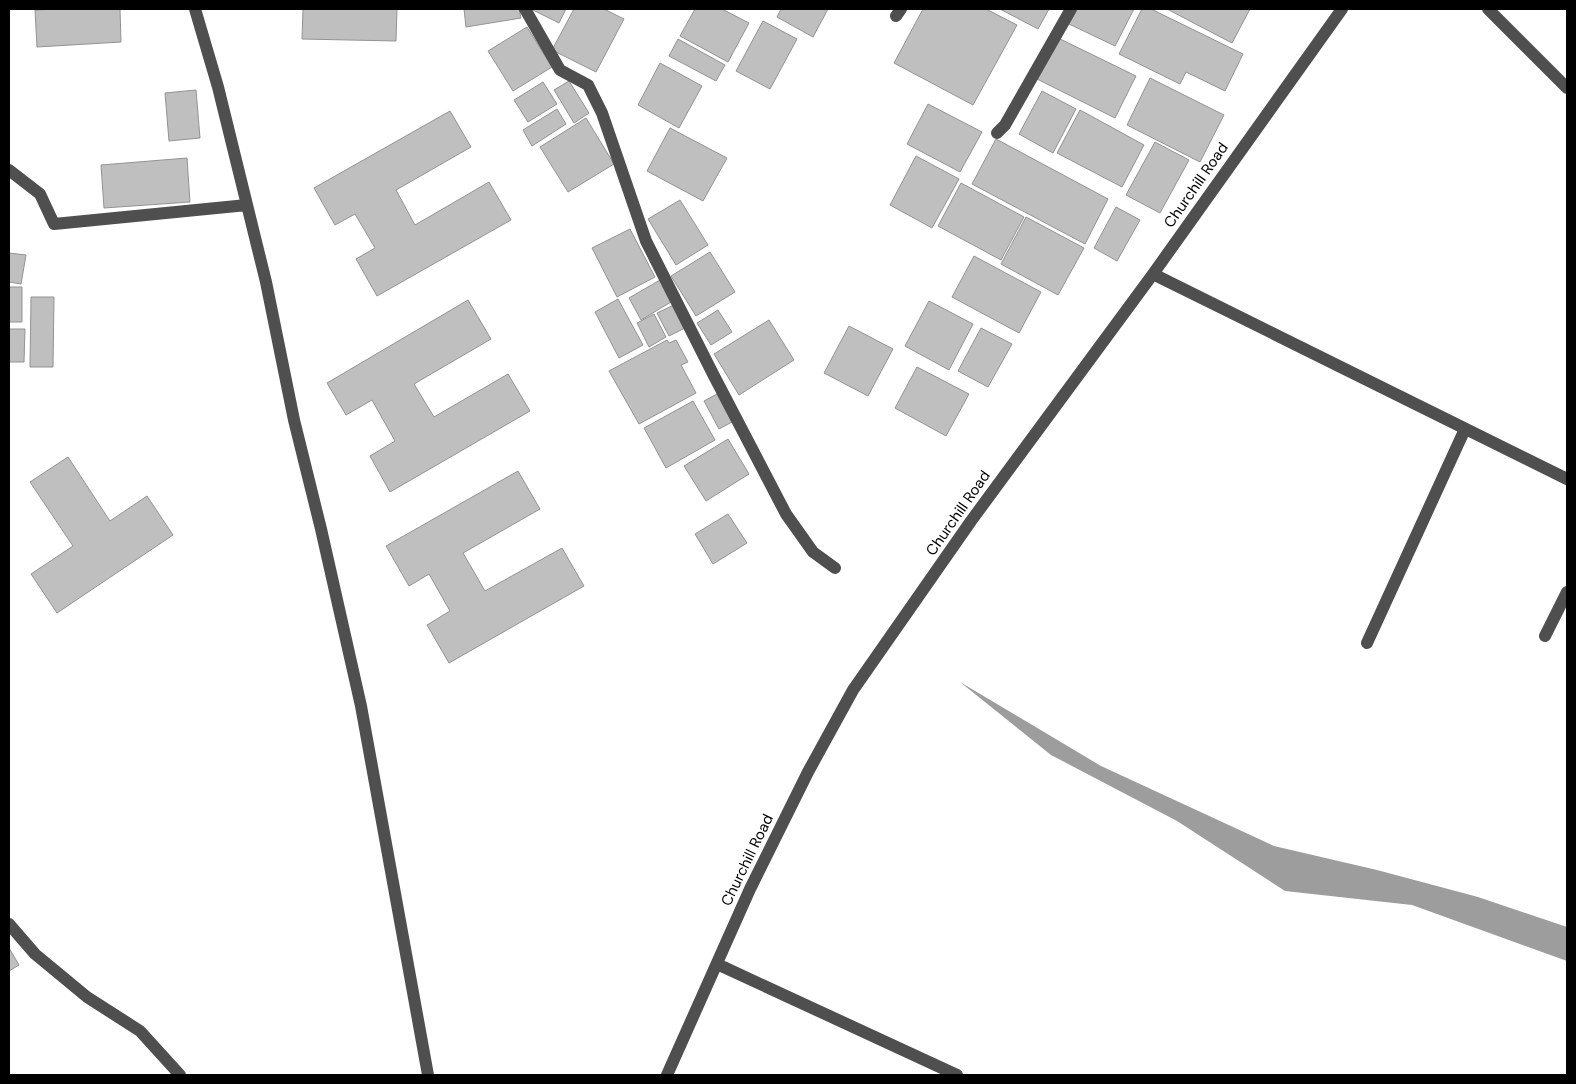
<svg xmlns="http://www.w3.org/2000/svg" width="1576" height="1084" font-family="'DM Sans',sans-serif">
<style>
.water{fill:#9d9d9d}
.building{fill:#bfbfbf;stroke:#939393}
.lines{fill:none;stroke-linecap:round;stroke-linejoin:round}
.minor{stroke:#4f4f4f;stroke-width:12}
.labels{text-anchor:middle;stroke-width:4.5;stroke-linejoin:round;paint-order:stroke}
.street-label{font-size:15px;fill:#000;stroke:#fff}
</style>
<rect width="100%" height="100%" fill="#fff"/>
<path class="water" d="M 960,682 L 1101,766 L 1274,846 L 1377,870 L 1478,897 L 1567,927 L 1567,961 L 1412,905 L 1285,891 L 1177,821 L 1051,755 Z"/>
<path class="building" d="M 55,9 L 120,9 L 121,42 L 37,47 L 35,10 Z
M 303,9 L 397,9 L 396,41 L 302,39 Z
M 464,9 L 519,9 L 521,18 L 466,27 Z
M 531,9 L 566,9 L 559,23 Z
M 574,9 L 604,9 L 624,19 L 596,72 L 552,50 Z
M 695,9 L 722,9 L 749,23 L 728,62 L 680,36 Z
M 781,9 L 828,9 L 813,37 L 777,17 Z
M 923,9 L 986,9 L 1017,25 L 973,105 L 894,63 Z
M 1000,9 L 1049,9 L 1038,29 Z
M 1074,9 L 1134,9 L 1115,46 L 1067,23 Z
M 1142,9 L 1151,9 L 1243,54 L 1225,91 L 1186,72 L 1180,84 L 1119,54 Z
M 1167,9 L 1250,9 L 1232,43 Z
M 763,21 L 797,39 L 770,89 L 736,71 Z
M 527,27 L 552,67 L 513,91 L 488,51 Z
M 1054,36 L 1136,76 L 1115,118 L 1033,77 Z
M 678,39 L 725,65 L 716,81 L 669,56 Z
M 660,63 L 702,86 L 679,128 L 638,105 Z
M 1150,78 L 1224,115 L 1200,162 L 1127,125 Z
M 569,81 L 589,113 L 574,123 L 554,90 Z
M 543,82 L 557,104 L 528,122 L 514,100 Z
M 196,90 L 200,138 L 169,141 L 165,93 Z
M 1042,91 L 1076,109 L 1053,153 L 1019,134 Z
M 928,104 L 982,132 L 960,172 L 907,144 Z
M 557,109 L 566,124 L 532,146 L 523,130 Z
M 1080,110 L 1144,145 L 1122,187 L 1057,153 Z
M 450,111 L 471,147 L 396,190 L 415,225 L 489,182 L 511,220 L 377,296 L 356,259 L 375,248 L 355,214 L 335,225 L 314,188 Z
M 586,118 L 614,164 L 568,192 L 540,147 Z
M 670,128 L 727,158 L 703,201 L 647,171 Z
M 996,139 L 1108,199 L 1085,244 L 972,184 Z
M 1155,142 L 1189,160 L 1160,213 L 1126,195 Z
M 916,156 L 959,179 L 932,228 L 890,205 Z
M 187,158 L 190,202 L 104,208 L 101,165 Z
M 961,183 L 1024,217 L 1001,260 L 938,226 Z
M 680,200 L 708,245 L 676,265 L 648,219 Z
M 1116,207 L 1140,220 L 1117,261 L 1094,248 Z
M 1026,217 L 1084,248 L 1058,295 L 1001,264 Z
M 630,229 L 655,277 L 617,297 L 592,248 Z
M 710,252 L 735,292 L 696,316 L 671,276 Z
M 9,253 L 26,255 L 21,284 L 9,282 Z
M 974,256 L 1041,292 L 1019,333 L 952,297 Z
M 660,280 L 671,302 L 641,320 L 629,298 Z
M 9,287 L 22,287 L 22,322 L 9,322 Z
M 31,297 L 54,297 L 53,367 L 30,367 Z
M 618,299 L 643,345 L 619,358 L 595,312 Z
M 468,300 L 491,339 L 414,384 L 434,417 L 508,374 L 530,411 L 390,492 L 370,456 L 395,441 L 372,400 L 346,415 L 327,383 Z
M 929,301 L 973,324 L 949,370 L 905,346 Z
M 674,305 L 685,328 L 669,336 L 657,313 Z
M 718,310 L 732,332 L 711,345 L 697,323 Z
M 654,314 L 666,337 L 649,347 L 637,323 Z
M 769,320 L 794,360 L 739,395 L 714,354 Z
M 849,326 L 893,349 L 868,396 L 824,373 Z
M 981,328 L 1012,344 L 988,387 L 958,371 Z
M 9,329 L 25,329 L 24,362 L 9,362 Z
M 667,340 L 669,343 L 676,340 L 688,362 L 681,365 L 696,393 L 639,424 L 609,371 Z
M 917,367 L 969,394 L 946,436 L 895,408 Z
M 717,394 L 732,422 L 719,429 L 704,401 Z
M 693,401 L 715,440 L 666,468 L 644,428 Z
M 728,439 L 749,474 L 706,501 L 684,466 Z
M 68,457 L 110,521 L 147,496 L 173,535 L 57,613 L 31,574 L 73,546 L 30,482 Z
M 518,471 L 540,509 L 463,553 L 485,591 L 562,548 L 584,586 L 449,663 L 427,625 L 450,611 L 429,574 L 409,586 L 386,546 Z
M 728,514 L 747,543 L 713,564 L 695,534 Z
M 9,948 L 19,965 L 9,971 Z"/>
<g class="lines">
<path class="minor" d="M 195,9 L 218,87 L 266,282 L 294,420 L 321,529 L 361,706 L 428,1075
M 525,9 L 560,70 L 588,85 L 602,113 L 646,241 L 713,374 L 786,514 L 813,552 L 835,568
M 1488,9 L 1567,88
M 896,16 L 901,9
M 997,133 L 1005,125 L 1071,9
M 9,170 L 40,194 L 54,224 L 247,205
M 1153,274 L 1567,479
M 1545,636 L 1567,592
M 1367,643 L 1465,429
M 9,924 L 35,954 L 87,997 L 140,1031 L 180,1075
M 717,964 L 957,1075
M 667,1075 L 750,889 L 808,772 L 853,690 L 971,521 L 1153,274 L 1342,9"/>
</g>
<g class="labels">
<g class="street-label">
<text transform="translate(1196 185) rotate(-55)" y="5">Churchill Road</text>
<text transform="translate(958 513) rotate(-55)" y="5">Churchill Road</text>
<text transform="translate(747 860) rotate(-64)" y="5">Churchill Road</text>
</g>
</g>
<rect width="1576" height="1084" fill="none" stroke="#000000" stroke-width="20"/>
</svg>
